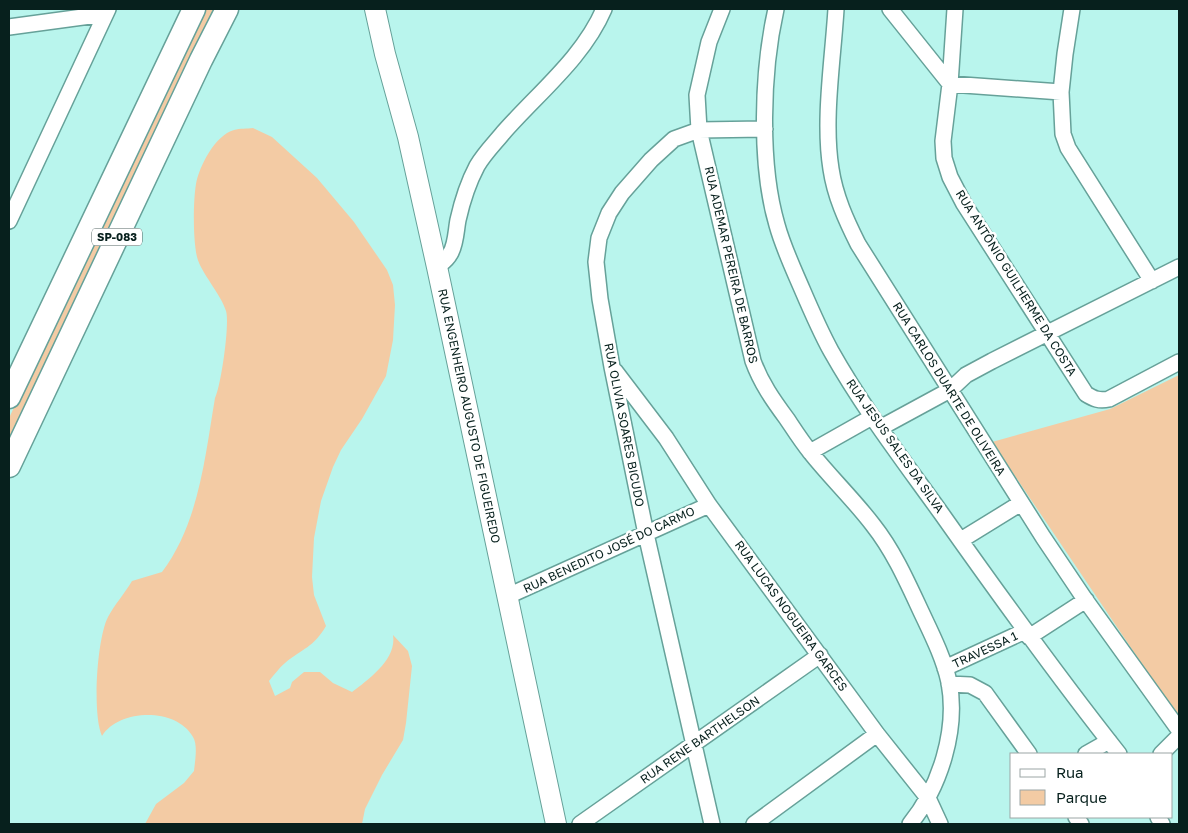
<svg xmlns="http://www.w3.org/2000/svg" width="1188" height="833" font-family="'Golos Text',sans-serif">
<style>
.green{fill:#f3cba4}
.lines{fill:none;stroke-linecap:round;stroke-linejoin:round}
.minor-casing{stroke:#66a199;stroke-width:18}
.major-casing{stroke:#66a199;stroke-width:22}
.highway-casing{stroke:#66a199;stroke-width:25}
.minor{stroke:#fff;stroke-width:15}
.major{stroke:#fff;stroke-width:20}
.highway{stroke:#fff;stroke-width:22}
.labels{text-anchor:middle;stroke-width:5;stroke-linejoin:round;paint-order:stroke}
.shield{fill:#fff;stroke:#516361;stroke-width:1}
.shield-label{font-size:11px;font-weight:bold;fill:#07201d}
.street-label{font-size:12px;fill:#07201d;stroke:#fff}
</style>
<rect width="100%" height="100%" fill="#b9f5ed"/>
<path class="green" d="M 202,9 L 220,9 L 9,454 L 9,418 Z
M 253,128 L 272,137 L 317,178 L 354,222 L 387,270 L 393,285 L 395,305 L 393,340 L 386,376 L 362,419 L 341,450 L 333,467 L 321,501 L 314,538 L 312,577 L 314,595 L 326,626 C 313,648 303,648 285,663 C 279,668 274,675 269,681 L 275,696 L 290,688 L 292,682 L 304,672 L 320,672 L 333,683 L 352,692 C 369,679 397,659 393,635 L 408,651 L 412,666 L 406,723 L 403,740 L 382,775 L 365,809 L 362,824 L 145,824 L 156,804 L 184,783 L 194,771 C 195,761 198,745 193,737 C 176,707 119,709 102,736 C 92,714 97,638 108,617 C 115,604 125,593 132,581 L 162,572 C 199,523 205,457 215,398 C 221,386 230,323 226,311 C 221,294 201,273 197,257 C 193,240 193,202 196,184 C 199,167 215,135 234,130 C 240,128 247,129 253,128 Z
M 1179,375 L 1179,719 L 992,442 L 1110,409 Z"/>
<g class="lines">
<g class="minor-casing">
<path id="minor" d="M 722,9 L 709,42 L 697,95 L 699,130 L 753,361 C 761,383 773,400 787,419 C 795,431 802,442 811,453 C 831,478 854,500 873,525 C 892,549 905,577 918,605 C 929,629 943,655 949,682 C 958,730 940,787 910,824
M 776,9 C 762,71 759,164 777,225 C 783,247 793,268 802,289 C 811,310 820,331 831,351 C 863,408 903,460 941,513 C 999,595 1057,676 1119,754
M 836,9 C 833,59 823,120 831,169 C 835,196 846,220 858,244 L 1043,537 L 1084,598 L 1179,730
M 890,9 L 950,84 L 1061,92
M 955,9 L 950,84 L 943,141 L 944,158 L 950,177 L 964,204 L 1086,394 C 1094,399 1099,401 1109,399 L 1179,362
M 1072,9 L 1065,54 L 1061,92 L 1063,134 L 1068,148 L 1152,281
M 9,27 L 105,14
M 9,221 L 108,9
M 437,267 C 442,263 447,260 450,254 C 456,245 456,230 458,220 C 462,202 468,183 477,166 C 484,154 494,144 503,133 C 538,93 583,58 604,9
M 615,371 L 666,438 L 709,505 L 877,734 L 928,798 L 940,824
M 880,428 L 950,390 L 966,375 L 992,361 L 1179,267
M 810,452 L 872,417
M 961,540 L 1021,503
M 508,596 L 709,505
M 1029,637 L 1086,600
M 945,668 L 1025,631
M 949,684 L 970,685 L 985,693 L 1029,754
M 1086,754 L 1109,741
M 1161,754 L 1179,736
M 1076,817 L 1081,824
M 1158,817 L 1162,824
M 580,824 L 820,655
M 712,824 L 646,534 L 612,367 L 600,299 L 596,262 L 599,238 L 609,213 L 622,193 L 651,160 L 674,139 L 699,130 L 765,129
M 754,824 L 877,734"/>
</g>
<g class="major-casing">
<path id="major" d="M 375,9 L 385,54 L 408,137 L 437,267 L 556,824"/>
</g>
<g class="highway-casing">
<path id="highway" d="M 9,397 L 194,9
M 9,466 L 201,60 L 227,9"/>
</g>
<use href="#minor" class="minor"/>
<use href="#major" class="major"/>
<use href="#highway" class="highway"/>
</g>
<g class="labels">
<rect class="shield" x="92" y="228.5" width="50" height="17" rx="4"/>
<g class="shield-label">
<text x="117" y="241">SP-083</text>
</g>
<g class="street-label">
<text transform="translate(731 265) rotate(77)" y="4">RUA ADEMAR PEREIRA DE BARROS</text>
<text transform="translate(1016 283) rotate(58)" y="4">RUA ANTÔNIO GUILHERME DA COSTA</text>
<text transform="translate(949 389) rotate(58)" y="4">RUA CARLOS DUARTE DE OLIVEIRA</text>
<text transform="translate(469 416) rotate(78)" y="4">RUA ENGENHEIRO AUGUSTO DE FIGUEIREDO</text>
<text transform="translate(624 425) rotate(79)" y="4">RUA OLIVIA SOARES BICUDO</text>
<text transform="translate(895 446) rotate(55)" y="4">RUA JESUS SALES DA SILVA</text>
<text transform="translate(609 550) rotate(-25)" y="4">RUA BENEDITO JOSÉ DO CARMO</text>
<text transform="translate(791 616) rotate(54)" y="4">RUA LUCAS NOGUEIRA GARCES</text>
<text transform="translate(985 650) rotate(-25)" y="4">TRAVESSA 1</text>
<text transform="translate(700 740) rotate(-35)" y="4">RUA RENE BARTHELSON</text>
</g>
</g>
<rect width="1188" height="833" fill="none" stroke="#07201d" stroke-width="20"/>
<rect x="1010" y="753" width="162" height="65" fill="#ffffff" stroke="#9ca6a5"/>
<rect x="1020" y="769" width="25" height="8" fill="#ffffff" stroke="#9ca6a5"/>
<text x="1056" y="778" font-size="15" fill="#07201d">Rua</text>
<rect x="1020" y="790" width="25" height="15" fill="#f3cba4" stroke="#9ca6a5"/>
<text x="1056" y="803" font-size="15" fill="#07201d">Parque</text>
</svg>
